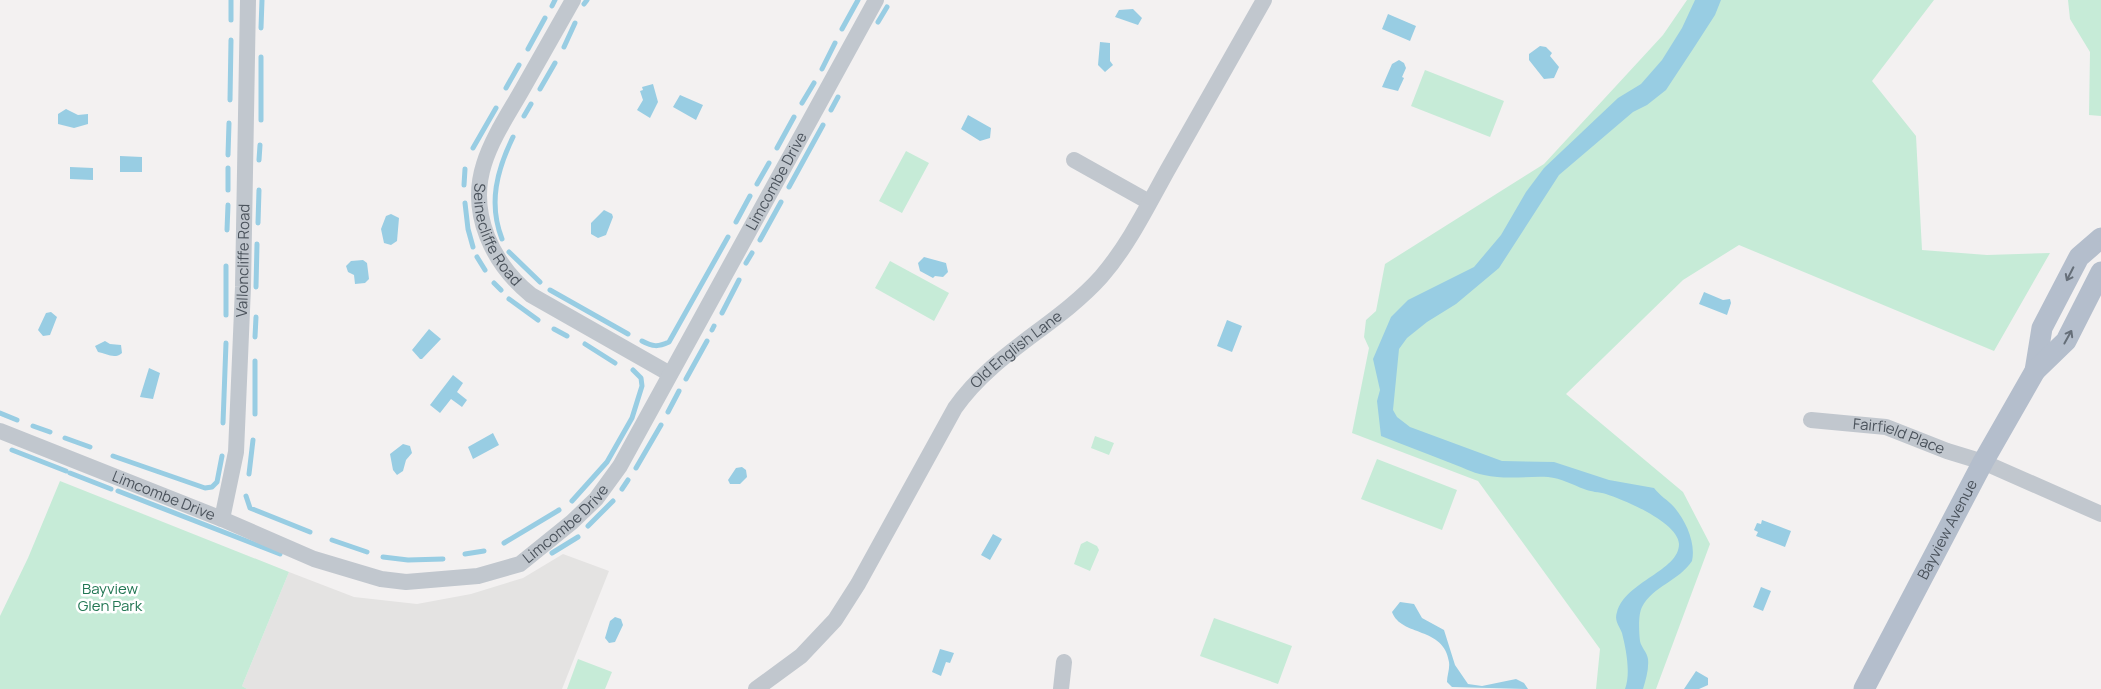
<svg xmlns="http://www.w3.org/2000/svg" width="2101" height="689" font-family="Manrope,sans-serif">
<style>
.education{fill:#e4e3e2}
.green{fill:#c6ebd7}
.water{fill:#98cde3}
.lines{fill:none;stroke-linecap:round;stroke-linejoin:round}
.stream{stroke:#98cde3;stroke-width:5}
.minor{stroke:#c1c7ce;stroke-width:16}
.major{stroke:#b4becc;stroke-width:21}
.oneway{stroke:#656e78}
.labels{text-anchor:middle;stroke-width:5;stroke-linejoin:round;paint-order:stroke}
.street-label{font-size:15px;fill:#4b535c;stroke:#fff}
.park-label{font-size:15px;fill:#237754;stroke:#fff}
</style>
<rect width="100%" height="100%" fill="#f3f1f1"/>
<path class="education" d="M 563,554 L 609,571 L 562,689 L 247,689 L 242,686 L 289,572 L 354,597 L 417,604 L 471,594 L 523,578 Z"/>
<path class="green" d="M 1687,0 L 1934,0 L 1872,81 L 1916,136 L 1922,250 L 1987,255 L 2050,253 L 1994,351 L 1739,245 L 1683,280 L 1566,394 L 1683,492 L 1710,544 L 1656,689 L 1596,689 L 1600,649 L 1478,481 L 1352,433 L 1369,348 L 1364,337 L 1366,320 L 1376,311 L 1385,264 L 1544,164 L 1663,35 Z
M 2068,0 L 2101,0 L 2101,116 L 2089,115 L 2090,52 L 2070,19 Z
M 1425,70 L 1504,101 L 1490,137 L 1411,106 Z
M 906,151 L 929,163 L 902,213 L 879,201 Z
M 890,261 L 949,293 L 934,321 L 875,288 Z
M 1095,436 L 1114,443 L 1109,455 L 1091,448 Z
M 1377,459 L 1457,490 L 1442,530 L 1361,499 Z
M 60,481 L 289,572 L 242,686 L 247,689 L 0,689 L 0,616 L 28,558 Z
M 1087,541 L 1097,546 L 1099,550 L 1090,571 L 1074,564 L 1081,544 Z
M 1214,618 L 1292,646 L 1278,684 L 1200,656 Z
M 578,659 L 612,672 L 605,689 L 567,689 Z"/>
<path class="water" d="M 1695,0 L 1721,0 L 1715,15 L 1695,46 L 1666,90 L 1647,105 L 1633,112 L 1559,175 L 1499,268 L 1456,304 L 1427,322 L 1407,338 L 1399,349 L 1393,410 L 1397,417 L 1410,427 L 1502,461 L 1554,462 L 1609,480 L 1654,488 C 1660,496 1668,500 1674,507 C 1686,521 1696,543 1692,561 C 1679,581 1653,586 1642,607 C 1638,615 1639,632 1640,641 C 1641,647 1647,652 1648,659 C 1649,669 1646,679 1643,689 L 1625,689 C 1631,673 1626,649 1622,633 C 1619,625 1614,621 1617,612 C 1626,581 1679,571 1679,544 C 1678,522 1624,500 1606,494 C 1599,492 1591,492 1584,489 C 1573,485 1561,478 1548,477 C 1526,476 1506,480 1484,475 C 1472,473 1460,466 1448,462 C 1426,453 1403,445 1381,436 L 1377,401 L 1380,390 L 1373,359 L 1391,317 L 1408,300 L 1474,267 L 1501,235 L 1526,192 L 1544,168 L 1618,98 L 1641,84 L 1662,60 L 1682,28 Z
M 1133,9 L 1142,18 L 1138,25 L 1115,17 L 1119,10 Z
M 1388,14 L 1416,26 L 1410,41 L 1382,29 Z
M 1100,42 L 1110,43 L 1110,61 L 1113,65 L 1105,72 L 1098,65 Z
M 1540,46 L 1546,47 L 1552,53 L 1550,56 L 1559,67 L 1554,78 L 1544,79 L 1529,60 L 1529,54 Z
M 1399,60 L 1404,63 L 1406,68 L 1402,77 L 1404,78 L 1398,91 L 1382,87 L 1392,64 Z
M 653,84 L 658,102 L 650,118 L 637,110 L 643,100 L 640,91 L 643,90 L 642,87 Z
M 680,95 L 703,105 L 696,120 L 673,107 Z
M 66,109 L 78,115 L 88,114 L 88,124 L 74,128 L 58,124 L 58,114 Z
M 968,115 L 991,128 L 990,138 L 980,141 L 961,129 Z
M 120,156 L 142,157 L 142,172 L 120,172 Z
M 70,167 L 93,168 L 93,180 L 70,179 Z
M 604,210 L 612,214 L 613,217 L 606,235 L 598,238 L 591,234 L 591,223 Z
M 391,214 L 399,218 L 397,241 L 391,245 L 384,243 L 381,229 L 386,216 Z
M 924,257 L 946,263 L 948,272 L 943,277 L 935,276 L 933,278 L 920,271 L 918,263 Z
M 363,260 L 367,263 L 369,279 L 365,283 L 355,284 L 354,275 L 348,272 L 346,266 L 351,261 Z
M 1704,292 L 1723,300 L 1730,299 L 1731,303 L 1727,315 L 1699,304 Z
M 51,312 L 57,317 L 50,335 L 43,336 L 38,330 L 46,313 Z
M 1227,320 L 1242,326 L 1232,352 L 1217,346 Z
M 429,329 L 441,339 L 422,359 L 420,359 L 412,350 Z
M 105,341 L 110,344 L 121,345 L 122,353 C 114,360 106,353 98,352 L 95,346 Z
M 149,368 L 160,373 L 153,399 L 140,397 Z
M 453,375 L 463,383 L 457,392 L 467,400 L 462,407 L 451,399 L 440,413 L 430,405 Z
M 493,433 L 499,445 L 473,459 L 468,447 Z
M 403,444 L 410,446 L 412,453 L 406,460 L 403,471 L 397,475 L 393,470 L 390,454 Z
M 742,467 L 746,470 L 747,477 L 740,484 L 730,484 L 728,480 L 736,468 Z
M 1762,520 L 1791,531 L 1785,547 L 1756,536 L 1758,532 L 1754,530 L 1757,523 L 1761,524 Z
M 993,534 L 1002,539 L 990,560 L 981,555 Z
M 1761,587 L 1771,591 L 1763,611 L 1753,607 Z
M 1400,602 L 1414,604 L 1422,618 L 1444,630 L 1455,665 L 1468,684 L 1482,686 L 1516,679 L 1524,683 L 1528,689 L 1452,687 L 1447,682 C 1447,675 1450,669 1449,662 C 1444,626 1401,637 1392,612 Z
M 615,617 L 621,619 L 623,625 L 615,642 L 609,643 L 605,638 L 610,621 Z
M 940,649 L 954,653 L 950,663 L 946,662 L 941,676 L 932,672 Z
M 1696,671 L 1708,678 L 1708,685 L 1699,689 L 1684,689 Z"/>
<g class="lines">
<path class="stream" d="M 584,4 L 587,0
M 552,6 L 555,0
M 231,20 L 231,0
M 878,22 L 887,7
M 261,28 L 262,0
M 842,29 L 858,0
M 564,47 L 575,23
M 528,49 L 545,18
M 822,69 L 835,43
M 506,88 L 519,65
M 540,89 L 555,63
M 230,100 L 231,40
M 802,103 L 814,83
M 831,110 L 838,97
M 524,116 L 531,104
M 261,120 L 261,57
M 473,148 L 496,108
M 777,148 L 794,117
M 228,155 L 229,123
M 259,160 L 260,145
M 757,184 L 769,163
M 464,185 L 465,169
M 789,187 L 823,125
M 228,190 L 228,168
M 465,203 L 468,229 L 473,247
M 736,222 L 750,196
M 258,223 L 259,190
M 227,230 L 228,205
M 502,239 C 488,203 497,170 513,137
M 760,240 L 781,202
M 509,252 L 540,282
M 477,257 L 485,270
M 746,263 L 752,253
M 226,266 L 226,315
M 494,283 L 501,290
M 256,287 L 257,244
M 550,290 L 628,334
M 509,299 L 538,320
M 722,313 L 739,280
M 554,329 L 567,336
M 712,330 L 714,326
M 255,337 L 256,317
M 642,341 C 653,347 658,347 669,342 L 728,237
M 585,344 L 615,363
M 255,361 L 255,414
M 686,379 L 707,341
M 668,412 L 679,391
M 0,413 L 17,420
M 223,423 L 226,343
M 33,426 L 50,432
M 65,438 L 90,447
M 12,450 L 66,471
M 113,456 L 205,488 L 212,487 L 217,482 L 222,456
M 636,468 L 661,425
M 70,473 L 111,489
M 249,474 L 253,440
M 622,489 L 628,480
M 118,491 L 280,554
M 246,496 L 250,508 L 310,532
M 572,501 L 607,462 L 632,418 L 642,386 L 641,378 L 633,370
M 588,526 L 613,501
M 332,540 L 367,552
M 504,543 L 559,510
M 552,553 L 578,537
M 465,554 L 484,551
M 383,557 L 408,560 L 443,559"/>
<g class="minor">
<path id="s1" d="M 573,0 C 556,30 539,60 522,90 C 509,113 492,138 484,164 C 468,214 493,264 531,295 L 670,374"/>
<path d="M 1074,160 L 1149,202"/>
<path id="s2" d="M 1811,420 L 1886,427 L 1947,451 L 1983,462 L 2101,514"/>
<path id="s3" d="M 0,431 L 222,519 L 314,559 L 381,579 L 406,582 L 478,576 L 520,564 L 572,522 L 596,499 L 620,466 L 876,0"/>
<path id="s4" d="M 222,519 L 236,452 L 243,287 L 248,0"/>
<path id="s5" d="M 756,689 L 801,656 L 835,620 L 858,584 L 955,408 C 993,353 1057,326 1101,277 C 1128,246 1147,207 1167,171 C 1199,114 1232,57 1264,0"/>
<path d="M 1061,689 L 1064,662"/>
</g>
<g class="major">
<path d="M 2035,371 L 2042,328 L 2079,257 L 2101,238"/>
<path id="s6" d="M 1864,689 L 1983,462 L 2035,371 L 2066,341 L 2101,272"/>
</g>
</g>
<defs><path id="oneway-shaft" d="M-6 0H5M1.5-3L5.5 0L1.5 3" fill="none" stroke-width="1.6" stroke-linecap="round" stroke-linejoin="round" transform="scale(1.25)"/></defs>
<g class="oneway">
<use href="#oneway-shaft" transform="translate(2070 274) rotate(117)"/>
<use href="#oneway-shaft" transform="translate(2068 337) rotate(-61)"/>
</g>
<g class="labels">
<g class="street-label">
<text dy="5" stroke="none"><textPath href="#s3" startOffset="1016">Limcombe Drive</textPath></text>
<text dy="5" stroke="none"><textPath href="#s1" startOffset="262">Seinecliffe Road</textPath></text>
<text dy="5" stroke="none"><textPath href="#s4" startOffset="260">Valloncliffe Road</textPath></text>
<text dy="5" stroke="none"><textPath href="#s5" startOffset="434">Old English Lane</textPath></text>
<text dy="5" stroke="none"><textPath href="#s2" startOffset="90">Fairfield Place</textPath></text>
<text dy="5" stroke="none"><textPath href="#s3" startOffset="176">Limcombe Drive</textPath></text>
<text dy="5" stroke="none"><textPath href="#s3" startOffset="611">Limcombe Drive</textPath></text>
<text dy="5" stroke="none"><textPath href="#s6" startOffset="180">Bayview Avenue</textPath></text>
</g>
<g class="park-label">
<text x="110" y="594">Bayview<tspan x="110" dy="17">Glen Park</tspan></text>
</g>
</g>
</svg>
